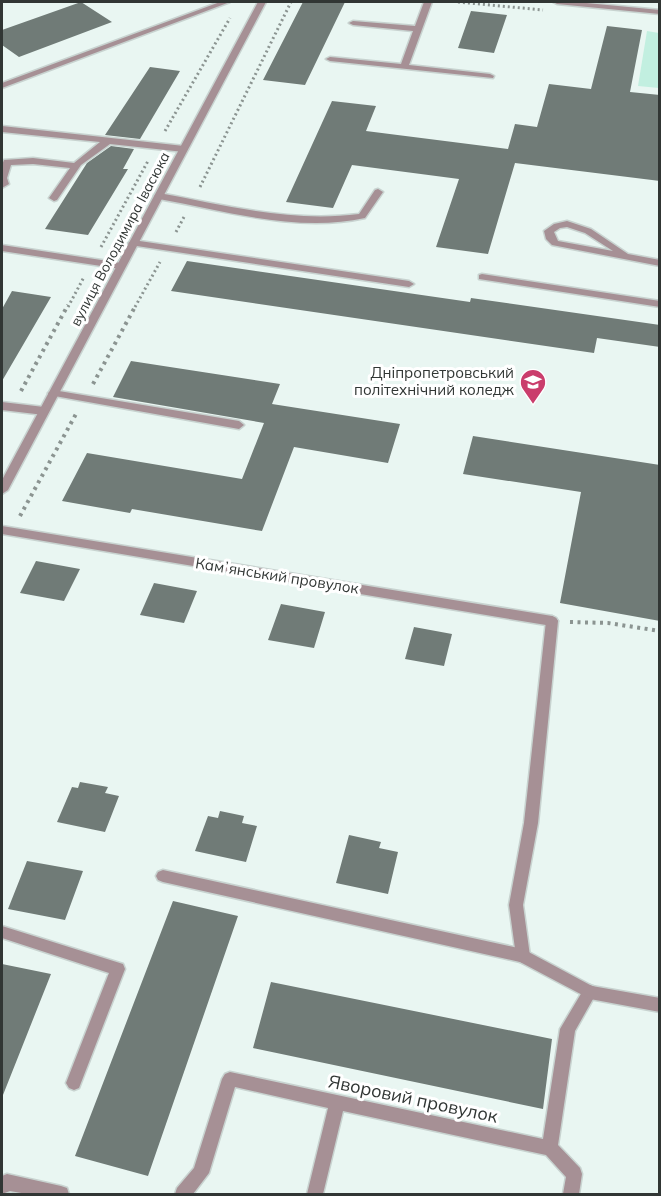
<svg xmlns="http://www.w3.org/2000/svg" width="661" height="1196" font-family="Mulish,sans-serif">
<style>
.green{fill:#c2efe0}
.building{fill:#707b77}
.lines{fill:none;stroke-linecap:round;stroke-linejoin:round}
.lane-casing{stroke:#c8d3d0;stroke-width:3}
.street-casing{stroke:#c8d3d0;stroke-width:3}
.path-far1{stroke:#8b9491;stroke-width:3;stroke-dasharray:2 3;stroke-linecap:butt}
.path{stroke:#8b9491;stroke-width:4;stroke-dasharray:3 4.5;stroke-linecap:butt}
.lane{fill:#a69095;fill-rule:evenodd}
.street{fill:#a69095;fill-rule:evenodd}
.labels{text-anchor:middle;stroke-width:6;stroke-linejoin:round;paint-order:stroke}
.far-street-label{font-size:14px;fill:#313634;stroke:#fff}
.poi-label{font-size:15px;fill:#313634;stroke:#fff;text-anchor:end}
.street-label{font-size:15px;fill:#313634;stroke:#fff}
.near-street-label{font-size:18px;fill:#313634;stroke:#fff}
</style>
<rect width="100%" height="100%" fill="#e9f6f2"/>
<path class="green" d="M 647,31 L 659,33 L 659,88 L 638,86 Z"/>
<path class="building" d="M 81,2 L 112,22 L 19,57 L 2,45 L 2,30 Z
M 303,2 L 345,2 L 305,85 L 263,80 Z
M 471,11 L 507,15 L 494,53 L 458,48 Z
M 607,26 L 642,30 L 630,92 L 660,95 L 660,181 L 515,163 L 488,254 L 436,247 L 459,179 L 352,165 L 333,208 L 286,202 L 332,101 L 376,106 L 366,131 L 508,149 L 515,124 L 537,127 L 549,84 L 591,89 Z
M 150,67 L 180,71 L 140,139 L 105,135 Z
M 111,146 L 134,149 L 123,169 L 128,169 L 88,235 L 45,229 L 87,163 Z
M 187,261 L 470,302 L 471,298 L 660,325 L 660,347 L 597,338 L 594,353 L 171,291 Z
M 12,291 L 51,297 L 2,381 L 2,309 Z
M 131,361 L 280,384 L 272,404 L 400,424 L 388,463 L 294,447 L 262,531 L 132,509 L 130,513 L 62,501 L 87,453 L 242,479 L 264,423 L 113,397 Z
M 473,436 L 660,465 L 660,621 L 560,603 L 581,492 L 463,474 Z
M 36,561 L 80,569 L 64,601 L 20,593 Z
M 154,583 L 197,591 L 184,623 L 140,615 Z
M 281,604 L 325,612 L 314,648 L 268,640 Z
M 414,627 L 452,634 L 444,666 L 405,659 Z
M 80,782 L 108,787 L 105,793 L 119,796 L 105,832 L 57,822 L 72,787 L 78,788 Z
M 220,811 L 244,816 L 242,823 L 257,826 L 246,862 L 195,851 L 208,816 L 218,818 Z
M 349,835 L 381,842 L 379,848 L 398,852 L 388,894 L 336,883 Z
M 27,861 L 83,871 L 65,920 L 8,909 Z
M 173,901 L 238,916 L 148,1176 L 75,1156 Z
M 2,964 L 51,974 L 3,1095 L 2,1095 Z
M 271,982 L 552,1039 L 543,1109 L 253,1048 Z"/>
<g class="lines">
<g class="lane-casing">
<path id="lane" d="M 424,2 L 432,2 L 409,65 L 490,74 L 494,76 L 493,78 L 330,61 L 326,59 L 330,57 L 401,64 L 413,31 L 353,25 L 349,23 L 353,21 L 415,26 Z
M 2,126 L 184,146 L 188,149 L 184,152 L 110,144 L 81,165 L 57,200 L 54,201 L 49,198 L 70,168 L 33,164 L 11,165 L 7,178 L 9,184 L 2,188 L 2,165 L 4,160 L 33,158 L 74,163 L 100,142 L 2,132 Z
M 378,189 L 383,192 L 365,218 C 298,233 226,211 159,199 L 154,196 L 159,193 C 225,205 291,223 359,214 L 375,190 Z
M 567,221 L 591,229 L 628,254 L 660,260 L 660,266 L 552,245 L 546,239 L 544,231 L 554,224 ZM 567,227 L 585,233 L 613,251 L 558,241 L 554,232 L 560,228 Z
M 133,240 L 409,281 L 414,284 L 409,287 L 130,245 L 128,243 Z
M 2,245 L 121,263 L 126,266 L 121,269 L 2,251 Z
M 482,274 L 660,301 L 660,307 L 479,279 L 479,275 Z
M 53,390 L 239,421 L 244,425 L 239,429 L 49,395 L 48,393 Z
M 2,402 L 44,407 L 49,411 L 44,415 L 2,410 Z
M 552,616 L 556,618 L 558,621 L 538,823 L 523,905 L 530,956 L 528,961 L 523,963 L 518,961 L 516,956 L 509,905 L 524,823 L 546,621 L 548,618 Z
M 2,926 L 123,964 L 125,969 L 79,1088 L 74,1090 L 69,1088 L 66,1083 L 109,973 L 2,938 Z
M 590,985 L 595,987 L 597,992 L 575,1031 L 558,1145 L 580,1168 L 582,1174 L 579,1194 L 563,1194 L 566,1177 L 546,1155 L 343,1111 L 323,1194 L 307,1194 L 328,1108 L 235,1087 L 209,1173 L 193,1194 L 175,1194 L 177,1188 L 194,1168 L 222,1079 L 225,1074 L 230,1072 L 543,1139 L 560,1029 L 585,987 Z
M 7,1174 L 61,1186 L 67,1188 L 69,1194 L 27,1194 L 10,1191 L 2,1194 L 2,1176 Z"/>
</g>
<g class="street-casing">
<path id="street" d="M 220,2 L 230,2 L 2,88 L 2,83 Z
M 258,2 L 266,2 L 8,490 L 2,494 L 2,480 Z
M 553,2 L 576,2 L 660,10 L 660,14 L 557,4 Z
M 2,526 L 552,616 L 556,618 L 558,621 L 556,624 L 552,626 L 2,534 Z
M 163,870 L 523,949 L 592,986 L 660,998 L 660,1012 L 590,999 L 520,962 L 163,882 L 158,880 L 156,876 L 158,872 Z"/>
</g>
<path class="path-far1" d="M 458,2 L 543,10
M 165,131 L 230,18
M 200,187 L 291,2
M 176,232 L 184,217
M 101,247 L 148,161
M 68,307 L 84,277
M 135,307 L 160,262"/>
<path class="path" d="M 93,384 L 136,305
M 21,391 L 68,305
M 20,516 L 76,414
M 570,622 L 608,623 L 660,631"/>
<use href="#lane" class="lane"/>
<use href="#street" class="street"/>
</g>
<defs>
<g id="university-pin" transform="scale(1.35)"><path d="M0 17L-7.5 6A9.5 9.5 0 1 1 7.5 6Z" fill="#ca3d6c" stroke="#fff"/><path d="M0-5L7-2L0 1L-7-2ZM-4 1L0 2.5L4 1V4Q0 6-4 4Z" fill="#fff"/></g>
</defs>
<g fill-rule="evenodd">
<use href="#university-pin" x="533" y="382"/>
</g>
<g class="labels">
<g class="far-street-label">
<text transform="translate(120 239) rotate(-62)" y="5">вулиця Володимира Івасюка</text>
</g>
<g class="poi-label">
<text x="514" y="378">Дніпропетровський<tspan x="514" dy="17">політехнічний коледж</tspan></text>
</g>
<g class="street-label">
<text transform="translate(277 576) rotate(9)" y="5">Камʼянський провулок</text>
</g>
<g class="near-street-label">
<text transform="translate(413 1099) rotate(12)" y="6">Яворовий провулок</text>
</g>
</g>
<rect width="661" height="1196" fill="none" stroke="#313634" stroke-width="6"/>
</svg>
